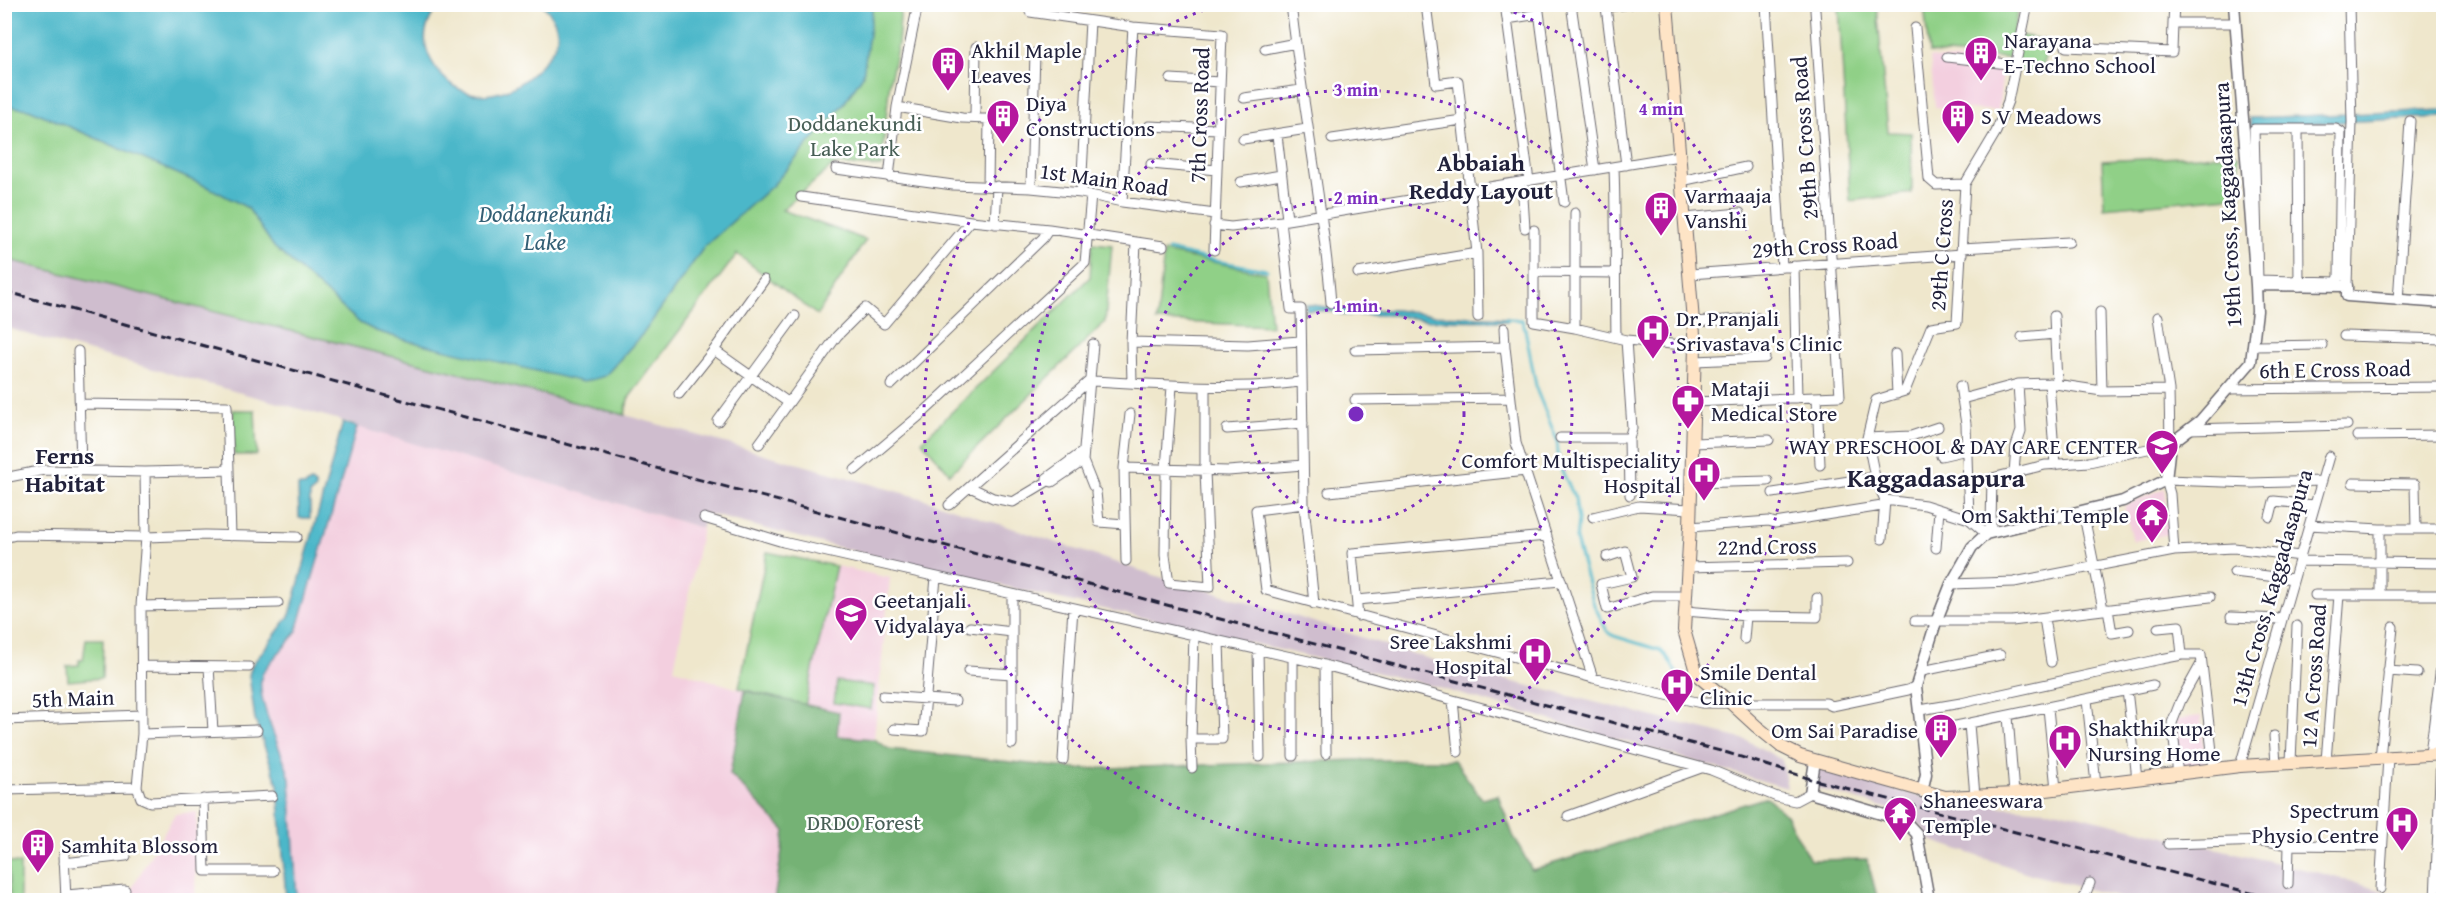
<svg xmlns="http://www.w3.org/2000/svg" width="2448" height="905" font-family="'Gentium Book Plus',serif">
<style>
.built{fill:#f3cfdf}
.industrial{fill:#cfbdce}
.green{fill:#90d087;stroke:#597961;stroke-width:1.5}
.forest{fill:#74b274;stroke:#4b6a58;stroke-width:1.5}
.water{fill:#4cb7c9;stroke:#376c82;stroke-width:1.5}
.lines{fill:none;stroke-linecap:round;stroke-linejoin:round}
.stream{stroke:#4cb7c9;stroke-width:3}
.minor-casing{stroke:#6a676e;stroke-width:11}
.tertiary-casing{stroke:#6a676e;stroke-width:13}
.secondary-casing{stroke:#6a676e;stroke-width:14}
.minor{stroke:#fff;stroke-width:9}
.tertiary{stroke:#fff;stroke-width:10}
.secondary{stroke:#fee4c6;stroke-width:12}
.rail{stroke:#22223b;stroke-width:3;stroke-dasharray:9 4.5;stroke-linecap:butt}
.ring{fill:none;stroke:#7b2cbf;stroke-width:3;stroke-dasharray:3 6}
.labels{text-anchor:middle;stroke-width:5;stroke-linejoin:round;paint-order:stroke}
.poi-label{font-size:22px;fill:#22223b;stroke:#fff;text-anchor:start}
.street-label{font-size:22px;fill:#22223b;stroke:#fff}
.park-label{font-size:22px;fill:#485f56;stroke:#fff}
.neighbourhood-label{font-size:24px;font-weight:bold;fill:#22223b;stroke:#fff}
.water-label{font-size:24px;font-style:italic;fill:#335e74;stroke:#fff}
.quarter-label{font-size:26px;font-weight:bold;fill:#22223b;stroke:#fff}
.centre{fill:#7b2cbf;stroke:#fff;stroke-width:3}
.ring-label{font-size:18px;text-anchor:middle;font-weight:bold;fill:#7b2cbf;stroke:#fff;stroke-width:5;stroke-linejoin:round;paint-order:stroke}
</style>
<rect width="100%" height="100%" fill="#fff"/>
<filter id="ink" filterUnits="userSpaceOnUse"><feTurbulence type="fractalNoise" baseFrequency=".0167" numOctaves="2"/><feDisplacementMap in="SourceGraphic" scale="12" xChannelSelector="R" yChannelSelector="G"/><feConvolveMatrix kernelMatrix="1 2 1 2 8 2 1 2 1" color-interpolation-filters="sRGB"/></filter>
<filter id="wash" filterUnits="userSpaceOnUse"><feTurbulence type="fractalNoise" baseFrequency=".008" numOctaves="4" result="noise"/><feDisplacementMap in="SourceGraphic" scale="24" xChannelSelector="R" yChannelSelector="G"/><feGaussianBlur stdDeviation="1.35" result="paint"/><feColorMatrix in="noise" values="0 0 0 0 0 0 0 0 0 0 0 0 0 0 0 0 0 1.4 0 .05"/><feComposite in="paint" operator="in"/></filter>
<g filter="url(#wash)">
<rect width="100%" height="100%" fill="#efe7cc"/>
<path class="built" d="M 1930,57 L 2004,65 L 1998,111 L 1935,107 Z
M 343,422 L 702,528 L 674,669 L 745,691 L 730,774 L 785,831 L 774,900 L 286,900 L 278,785 L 255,720 L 249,675 L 252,665 L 290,615 Z
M 2165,488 L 2169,534 L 2133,541 L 2124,506 Z
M 836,566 L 890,578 L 874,739 L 836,736 L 805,706 Z
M 2201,716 L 2205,765 L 2180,767 L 2175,719 Z
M 197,812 L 195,900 L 125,900 L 175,814 Z"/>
<path class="industrial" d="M 4,259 L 320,339 L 388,353 L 625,415 L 924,499 L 1160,577 L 1263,606 L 1458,668 L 1746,740 L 1782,760 L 1787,788 L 1425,684 L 1209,633 L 873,556 L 704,513 L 702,528 L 357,427 L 351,423 L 40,338 L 5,327 Z
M 1818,769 L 1953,805 L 1987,802 L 2003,807 L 2060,811 L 2324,874 L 2415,900 L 2128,900 L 2031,874 L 1927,839 L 1925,830 L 1910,815 L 1816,788 Z"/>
<path class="green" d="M 873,5 L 901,5 L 898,44 L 890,80 L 881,167 L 835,164 L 782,210 L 866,240 L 817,315 L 737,254 L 628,399 L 625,415 C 418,361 211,311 5,259 L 4,106 L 29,109 L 211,188 L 248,208 L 274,247 L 360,323 L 376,331 L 409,341 L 605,376 L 645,331 L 704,247 L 773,185 L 845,102 L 863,75 Z
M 1815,5 L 1916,5 L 1877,7 L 1888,132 L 1911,133 L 1912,193 L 1850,201 L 1839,7 L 1816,7 Z
M 1924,5 L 2019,5 L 2008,58 L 1929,53 Z
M 2020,35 L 2049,41 L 2041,74 L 2014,69 Z
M 2238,154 L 2241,196 L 2104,208 L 2102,161 Z
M 1092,243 L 1112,245 L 1105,322 L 950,474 L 922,441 L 1090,277 Z
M 1164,252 L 1266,273 L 1271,326 L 1157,321 Z
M 233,410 L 255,410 L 257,455 L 234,455 Z
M 767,552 L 836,566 L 805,706 L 739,688 Z
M 86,639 L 103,639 L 102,678 L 68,681 L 67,666 L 79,665 L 79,660 L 83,660 Z
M 837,681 L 874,686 L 871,709 L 834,703 Z
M 8,862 L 20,864 L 20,900 L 10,900 Z"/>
<path class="forest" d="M 745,691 L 839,712 L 837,736 L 874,739 L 889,749 L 1078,769 L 1358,760 L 1454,760 L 1482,799 L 1498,795 L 1513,835 L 1532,870 L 1767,797 L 1786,815 L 1810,860 L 1867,859 L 1878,900 L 774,900 L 785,831 L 730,774 Z"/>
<path class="water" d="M 5,4 L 439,5 C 426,22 420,39 431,60 C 458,110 512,102 544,61 C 549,55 557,46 557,38 C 559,26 551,13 543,5 L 873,5 L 863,75 L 845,102 L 773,185 L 704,247 L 645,331 L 605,376 L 583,382 L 409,341 L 376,331 L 360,323 L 274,247 L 248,208 L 210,188 L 29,109 L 5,106 Z
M 2444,110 L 2443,117 L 2251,126 L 2250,118 Z
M 1306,304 L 1347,310 L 1396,310 L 1435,315 L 1508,318 L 1507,321 L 1426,320 L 1393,315 L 1345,315 L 1329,311 L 1306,310 Z
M 343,422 L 357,427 L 297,631 C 289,644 266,664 262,675 C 254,698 284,754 290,779 L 297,900 L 286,900 L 278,785 L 255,720 L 249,675 L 252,665 L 290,615 Z
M 311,482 L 315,485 L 316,489 L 310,494 L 310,518 L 299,518 L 298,486 L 304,486 Z"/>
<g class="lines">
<path class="stream" d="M 1168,250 L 1216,261 L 1267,270
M 1505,319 L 1522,320 L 1525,329 L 1537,391 L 1557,440 L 1559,465 L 1575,498 L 1578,520 L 1576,540 L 1594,605 L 1607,631 L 1614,636 L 1660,650 L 1668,658 L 1686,690"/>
</g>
</g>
<g filter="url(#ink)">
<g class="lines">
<g class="minor-casing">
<path id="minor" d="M 1031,4 L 1030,12 L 1133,27 L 1222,34 L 1214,250
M 1291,4 C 1302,104 1323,203 1331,303
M 1426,4 L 1436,84 L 1458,81 L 1477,253 L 1478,317
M 1505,4 L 1529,181
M 1538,4 L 1564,202
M 1571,4 L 1595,170
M 1766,4 L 1782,267
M 1507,19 L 1539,14
M 2173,23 L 2174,4
M 1915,28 L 1929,179 L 1936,185 L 1965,184
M 2066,47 L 2172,52 L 2173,23 L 2235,23
M 1265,49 L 1296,43
M 1947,57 L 2016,65
M 1171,79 L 1220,82
M 1244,98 L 1301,90
M 897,107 L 962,118 L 989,119 L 988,186
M 975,118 L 976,47
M 1149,126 L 1218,129
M 2254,129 L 2336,129 L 2341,132 L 2339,277 L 2337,282 L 2258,280 Z
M 2298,129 L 2299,286
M 1277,135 L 1287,219
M 1243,139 L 1307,129
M 1332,139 L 1462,120
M 1151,164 L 1217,170
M 1626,165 L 1606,7 L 1630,4
M 1614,167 C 1616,224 1615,280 1616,337
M 836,169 L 953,185 L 1031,188 L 1081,193 L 1122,202 L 1215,214
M 889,177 L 897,107 L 918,4
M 1681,181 L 1746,167
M 1241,182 L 1281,175
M 1522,182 L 1525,228
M 1031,188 L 1035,53
M 1081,193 L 1090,21
M 801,197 L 971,221
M 1122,202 L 1133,27
M 1685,218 L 1740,213
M 1281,221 L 1291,309 L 1301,309 L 1304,504 L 1314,604
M 995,224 L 997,186
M 1214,225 L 1231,227 L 1281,221 L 1679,156
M 1534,230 L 1534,321 L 1575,328 L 1626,340 L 1695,346
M 1962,248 L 2069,242
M 1794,266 L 1797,398
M 1534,272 L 1615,273
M 1358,273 L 1477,253
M 1690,274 L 1962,254
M 2347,286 L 2352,122 L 2349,4
M 2398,301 L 2410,121
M 2100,312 L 2102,391
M 2054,316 L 2057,384
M 2158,317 L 2169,390
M 1694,322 L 1758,318
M 1504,328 L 1505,347
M 1575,328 L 1575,213
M 2344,336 L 2444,339
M 2022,337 L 2055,334
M 1626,340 L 1632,428 L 1629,438 L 1630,495
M 1131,342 L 1248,345 L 1300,341
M 1093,344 L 1083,461 L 1093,486
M 2254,346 L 2322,345
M 714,350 L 764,280
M 1355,350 L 1505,347 L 1516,443 L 1593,678
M 78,351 L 81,470
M 1895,354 L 1897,394
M 1695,361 L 1765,358
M 1132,383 L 1131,342 L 1136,243
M 2049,383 L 2055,465
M 891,385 L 1043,238 L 1049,229
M 1172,386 L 1166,469 L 1165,555 L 1169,583 L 1210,587 L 1205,471 L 1205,388
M 1960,386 L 1966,424 L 1969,519 L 1986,534 L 1991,525 L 1992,478 L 2045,465 L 2089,462 L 2170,444 L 2169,390 L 2102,391 L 2049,383 L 2018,384 L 1962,399
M 2227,389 L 2444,387
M 679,394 L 714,350 L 789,403
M 1817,397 L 1820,465
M 1355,400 L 1510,398
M 1694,402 L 1840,396 L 1815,10
M 80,404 L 227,406 L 231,536
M 718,421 L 795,316
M 1227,429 L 1303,423
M 2189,429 L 2347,425
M 2357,436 L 2444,435
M 1560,438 L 1629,438
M 1867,438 L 1911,436 L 1938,427
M 1693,443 L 1769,440
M 759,444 L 837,336 L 865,308 L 884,324 L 971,221 L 1049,229 L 1163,246
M 1941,456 L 1967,450
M 1124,468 L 1228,471 L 1303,465
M 855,470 L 925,411 L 1085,263 L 1091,195
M 2014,473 L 2016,446 L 2021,431 L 2018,384
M 4,478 L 44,470 L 145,472 L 229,470
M 1048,481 L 1047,478 L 1084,451
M 1691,483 L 1768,481
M 2353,483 L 2415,484 L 2416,529
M 970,487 L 993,498 L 1013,502 L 1048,481 L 1052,482 L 1083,461
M 1096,492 L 1099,522 L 1125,524
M 1329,492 L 1526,471
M 1773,493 L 1875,477
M 1304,504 L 1256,510 L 1266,590 L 1593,678 L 1701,703 L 1826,703 L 1832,706 L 1908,690 L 1916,686
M 949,505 L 1089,381 C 1161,384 1229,391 1300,382
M 2083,511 L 2103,609
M 1593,517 L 1639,506 L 1690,509
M 2270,517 L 2274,501 L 2314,505
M 704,518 L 783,542 L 1313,662 L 1711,770 L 1777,797 L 1795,801 L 1810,793
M 2309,525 L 2380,529 L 2444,529
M 1690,527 L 1769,521 L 1775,523 L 1882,506 L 1885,500 L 1925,505 L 1969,519
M 4,538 L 16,535 L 146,537 L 205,535 L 297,537
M 1882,539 L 1885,500 L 1875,477 L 1867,438 L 1876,400 L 1905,391 L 1931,327 L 1957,323 L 1965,184 L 1996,132 L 2008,101 L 2028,4
M 1936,548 L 1939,510
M 2174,551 L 2170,494 L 2166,480 L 2252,483 L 2322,481
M 1607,557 L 1625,551 L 1632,577 L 1601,584 L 1607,609 L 1652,596 L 1686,596
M 1126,561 L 1124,468 L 1130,414
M 2299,561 L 2444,563
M 1688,567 L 1847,563
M 2234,572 L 2293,579
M 1951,584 L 2014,582 L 2174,551 L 2234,548 L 2300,556
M 1012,594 L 1012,744
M 2380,594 L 2380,529
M 2315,595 L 2444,595
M 1357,600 L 1561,581
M 141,606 L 278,603
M 2108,609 L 2112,633 L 2129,630
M 1685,611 L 1746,616 L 1817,617 L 1817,598
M 1358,616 L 1352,553 L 1547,536
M 2231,617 L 2281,619
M 2044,618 L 2051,662
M 1915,621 L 2012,621 L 2210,597
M 970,627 L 1012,632
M 2158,628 L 2179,626 L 2182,655
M 1744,639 L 1746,616
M 1258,649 L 1260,757
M 1293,657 L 1293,756
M 1325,665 L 1326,754
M 143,666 L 249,667
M 209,667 L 213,731
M 968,671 L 1012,674
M 1922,671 L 2000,655
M 2388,671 L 2417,673
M 2127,690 L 2137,779
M 883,696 L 955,701
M 1453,700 L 1458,752
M 2087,700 L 2096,784
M 2048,708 L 2056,789
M 1920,710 L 1961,703 L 2161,659 L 2182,655 L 2201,655 L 2214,769
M 2008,716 L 2014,794
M 4,720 L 142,715
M 1969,724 L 1975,796
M 894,729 L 923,731 L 936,577
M 1922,733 L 2153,685
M 142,734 L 257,730
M 2274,736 L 2276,763
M 1191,739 L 1194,635
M 2430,754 L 2444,642
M 2380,758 L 2393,627
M 1063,760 L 1073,608
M 2326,761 L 2339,595
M 2291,762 L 2297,626
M 2240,766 L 2329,456
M 1192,768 L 1191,739 L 1222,739 L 1219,641
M 2178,775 L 2172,723 L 2181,700 L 2201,664
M 137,787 L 141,798 L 150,802 L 272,796
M 4,790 L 137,787 L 142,734 L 141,606 L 146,537 L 145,472
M 203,799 L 205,871 L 273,871
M 1568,816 L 1701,768
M 2168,844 L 2266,841 L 2289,845 L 2382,846
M 64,855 L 66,900
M 64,863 L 126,856
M 2288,884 L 2289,845
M 2380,889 L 2388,757
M 66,895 L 125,890
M 2083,900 L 2090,883
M 2435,900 L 2441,754"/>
</g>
<g class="tertiary-casing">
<path id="tertiary" d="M 2256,285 L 2347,286 L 2347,296 L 2444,303
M 1815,761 L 1810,793 L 1905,821 L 1917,834 L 1929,900
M 1922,792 L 1926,774 L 1916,686 L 1936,622 L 1951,584 L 1972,547 L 1986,534 L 2123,501 L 2166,480 L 2170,444 L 2200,421 L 2251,362 L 2257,311 L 2256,285 L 2234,4"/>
</g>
<g class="secondary-casing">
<path id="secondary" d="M 1667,4 L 1695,346 L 1690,527 L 1684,630 L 1697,675 L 1732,704 L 1756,726 L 1782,747 L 1800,756 L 1945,797 L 2014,794 L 2240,766 L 2444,754"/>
</g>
<use href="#minor" class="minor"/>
<use href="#tertiary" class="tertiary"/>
<use href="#secondary" class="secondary"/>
<path class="rail" d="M 4,291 L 395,398 L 1163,604 L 1728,753 L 1811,779 L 2278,900"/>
</g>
</g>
<g class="ring">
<circle cx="1356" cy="414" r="108"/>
<circle cx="1356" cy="414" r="216"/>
<circle cx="1356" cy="414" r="324"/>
<path d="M1497 6A432 432 0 1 1 1215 6"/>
</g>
<defs>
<g id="building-pin" transform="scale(1.725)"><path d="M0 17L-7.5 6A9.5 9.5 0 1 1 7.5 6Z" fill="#b5179e" stroke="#fff"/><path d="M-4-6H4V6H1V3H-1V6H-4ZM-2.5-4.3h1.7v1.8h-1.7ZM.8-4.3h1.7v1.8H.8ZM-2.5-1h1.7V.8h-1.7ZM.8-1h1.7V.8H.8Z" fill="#fff"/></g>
<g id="hospital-pin" transform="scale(1.725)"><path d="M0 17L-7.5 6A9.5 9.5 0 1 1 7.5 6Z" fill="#b5179e" stroke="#fff"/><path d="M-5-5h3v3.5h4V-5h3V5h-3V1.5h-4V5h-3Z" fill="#fff"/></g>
<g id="pharmacy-pin" transform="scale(1.725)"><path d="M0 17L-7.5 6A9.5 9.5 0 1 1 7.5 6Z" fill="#b5179e" stroke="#fff"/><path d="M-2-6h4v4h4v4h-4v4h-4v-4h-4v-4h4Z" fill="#fff"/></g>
<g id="school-pin" transform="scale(1.725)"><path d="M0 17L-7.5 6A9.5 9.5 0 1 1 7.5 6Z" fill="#b5179e" stroke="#fff"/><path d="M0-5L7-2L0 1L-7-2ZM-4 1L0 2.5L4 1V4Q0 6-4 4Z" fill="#fff"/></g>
<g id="temple-pin" transform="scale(1.725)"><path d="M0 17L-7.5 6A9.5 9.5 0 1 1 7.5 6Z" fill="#b5179e" stroke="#fff"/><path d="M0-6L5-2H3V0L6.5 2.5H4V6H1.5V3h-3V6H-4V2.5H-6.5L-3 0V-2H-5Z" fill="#fff"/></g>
</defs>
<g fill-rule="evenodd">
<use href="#building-pin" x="1981" y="53"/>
<use href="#building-pin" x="948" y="63"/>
<use href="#building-pin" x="1003" y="116"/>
<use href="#building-pin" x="1958" y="116"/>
<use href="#building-pin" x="1661" y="208"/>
<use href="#hospital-pin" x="1653" y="331"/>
<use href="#pharmacy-pin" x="1688" y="401"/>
<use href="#school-pin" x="2162" y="446"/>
<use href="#hospital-pin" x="1704" y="473"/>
<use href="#temple-pin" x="2152" y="515"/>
<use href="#school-pin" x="851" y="613"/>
<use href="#hospital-pin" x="1535" y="654"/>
<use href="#hospital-pin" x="1677" y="685"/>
<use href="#building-pin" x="1941" y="730"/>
<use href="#hospital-pin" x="2065" y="741"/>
<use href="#temple-pin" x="1900" y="813"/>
<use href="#hospital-pin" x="2402" y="823"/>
<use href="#building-pin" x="38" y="845"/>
</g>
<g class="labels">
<g class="poi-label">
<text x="2004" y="48">Narayana<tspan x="2004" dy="25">E-Techno School</tspan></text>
<text x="971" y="58">Akhil Maple<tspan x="971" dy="25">Leaves</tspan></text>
<text x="1026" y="111">Diya<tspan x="1026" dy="25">Constructions</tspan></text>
<text x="1981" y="124">S V Meadows</text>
<text x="1684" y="203">Varmaaja<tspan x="1684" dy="25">Vanshi</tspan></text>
<text x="1676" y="326">Dr. Pranjali<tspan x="1676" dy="25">Srivastava's Clinic</tspan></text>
<text x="1711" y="396">Mataji<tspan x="1711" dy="25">Medical Store</tspan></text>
<text x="2139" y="454" text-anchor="end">WAY PRESCHOOL &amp; DAY CARE CENTER</text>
<text x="1681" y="468" text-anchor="end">Comfort Multispeciality<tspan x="1681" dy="25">Hospital</tspan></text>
<text x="2129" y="523" text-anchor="end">Om Sakthi Temple</text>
<text x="874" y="608">Geetanjali<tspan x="874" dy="25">Vidyalaya</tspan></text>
<text x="1512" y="649" text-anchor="end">Sree Lakshmi<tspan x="1512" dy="25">Hospital</tspan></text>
<text x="1700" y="680">Smile Dental<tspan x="1700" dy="25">Clinic</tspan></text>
<text x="2088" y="736">Shakthikrupa<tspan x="2088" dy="25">Nursing Home</tspan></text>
<text x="1918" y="738" text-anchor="end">Om Sai Paradise</text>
<text x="1923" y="808">Shaneeswara<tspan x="1923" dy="25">Temple</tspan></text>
<text x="2379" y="818" text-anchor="end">Spectrum<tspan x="2379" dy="25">Physio Centre</tspan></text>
<text x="61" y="853">Samhita Blossom</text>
</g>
<g class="street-label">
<text transform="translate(1199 115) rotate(-88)" y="8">7th Cross Road</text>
<text transform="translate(1804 138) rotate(-94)" y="8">29th B Cross Road</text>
<text transform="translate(1104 179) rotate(8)" y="8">1st Main Road</text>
<text transform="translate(2227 205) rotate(-93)" y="8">19th Cross, Kaggadasapura</text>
<text transform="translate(1825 245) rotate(-4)" y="8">29th Cross Road</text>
<text transform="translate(1941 255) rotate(-86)" y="8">29th C Cross</text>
<text transform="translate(2335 369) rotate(-1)" y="8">6th E Cross Road</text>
<text transform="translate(1767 546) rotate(-1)" y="8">22nd Cross</text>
<text transform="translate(2271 588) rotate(-74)" y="8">13th Cross, Kaggadasapura</text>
<text transform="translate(2313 676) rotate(-86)" y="8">12 A Cross Road</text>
<text transform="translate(73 698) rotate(-2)" y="8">5th Main</text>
</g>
<g class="park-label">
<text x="855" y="131">Doddanekundi<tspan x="855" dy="25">Lake Park</tspan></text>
<text x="864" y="830">DRDO Forest</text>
</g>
<g class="neighbourhood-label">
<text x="1481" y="171">Abbaiah<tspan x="1481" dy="28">Reddy Layout</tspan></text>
<text x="65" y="464">Ferns<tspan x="65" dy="28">Habitat</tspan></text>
</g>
<g class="water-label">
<text x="545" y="222">Doddanekundi<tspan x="545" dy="28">Lake</tspan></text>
</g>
<g class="quarter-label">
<text x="1936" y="487">Kaggadasapura</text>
</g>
</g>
<circle cx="1356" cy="414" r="9" class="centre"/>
<g class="ring-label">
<text x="1356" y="96">3 min</text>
<text x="1661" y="115">4 min</text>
<text x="1356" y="204">2 min</text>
<text x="1356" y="312">1 min</text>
</g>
<rect width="2448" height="905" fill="none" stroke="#fff" stroke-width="24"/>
</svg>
